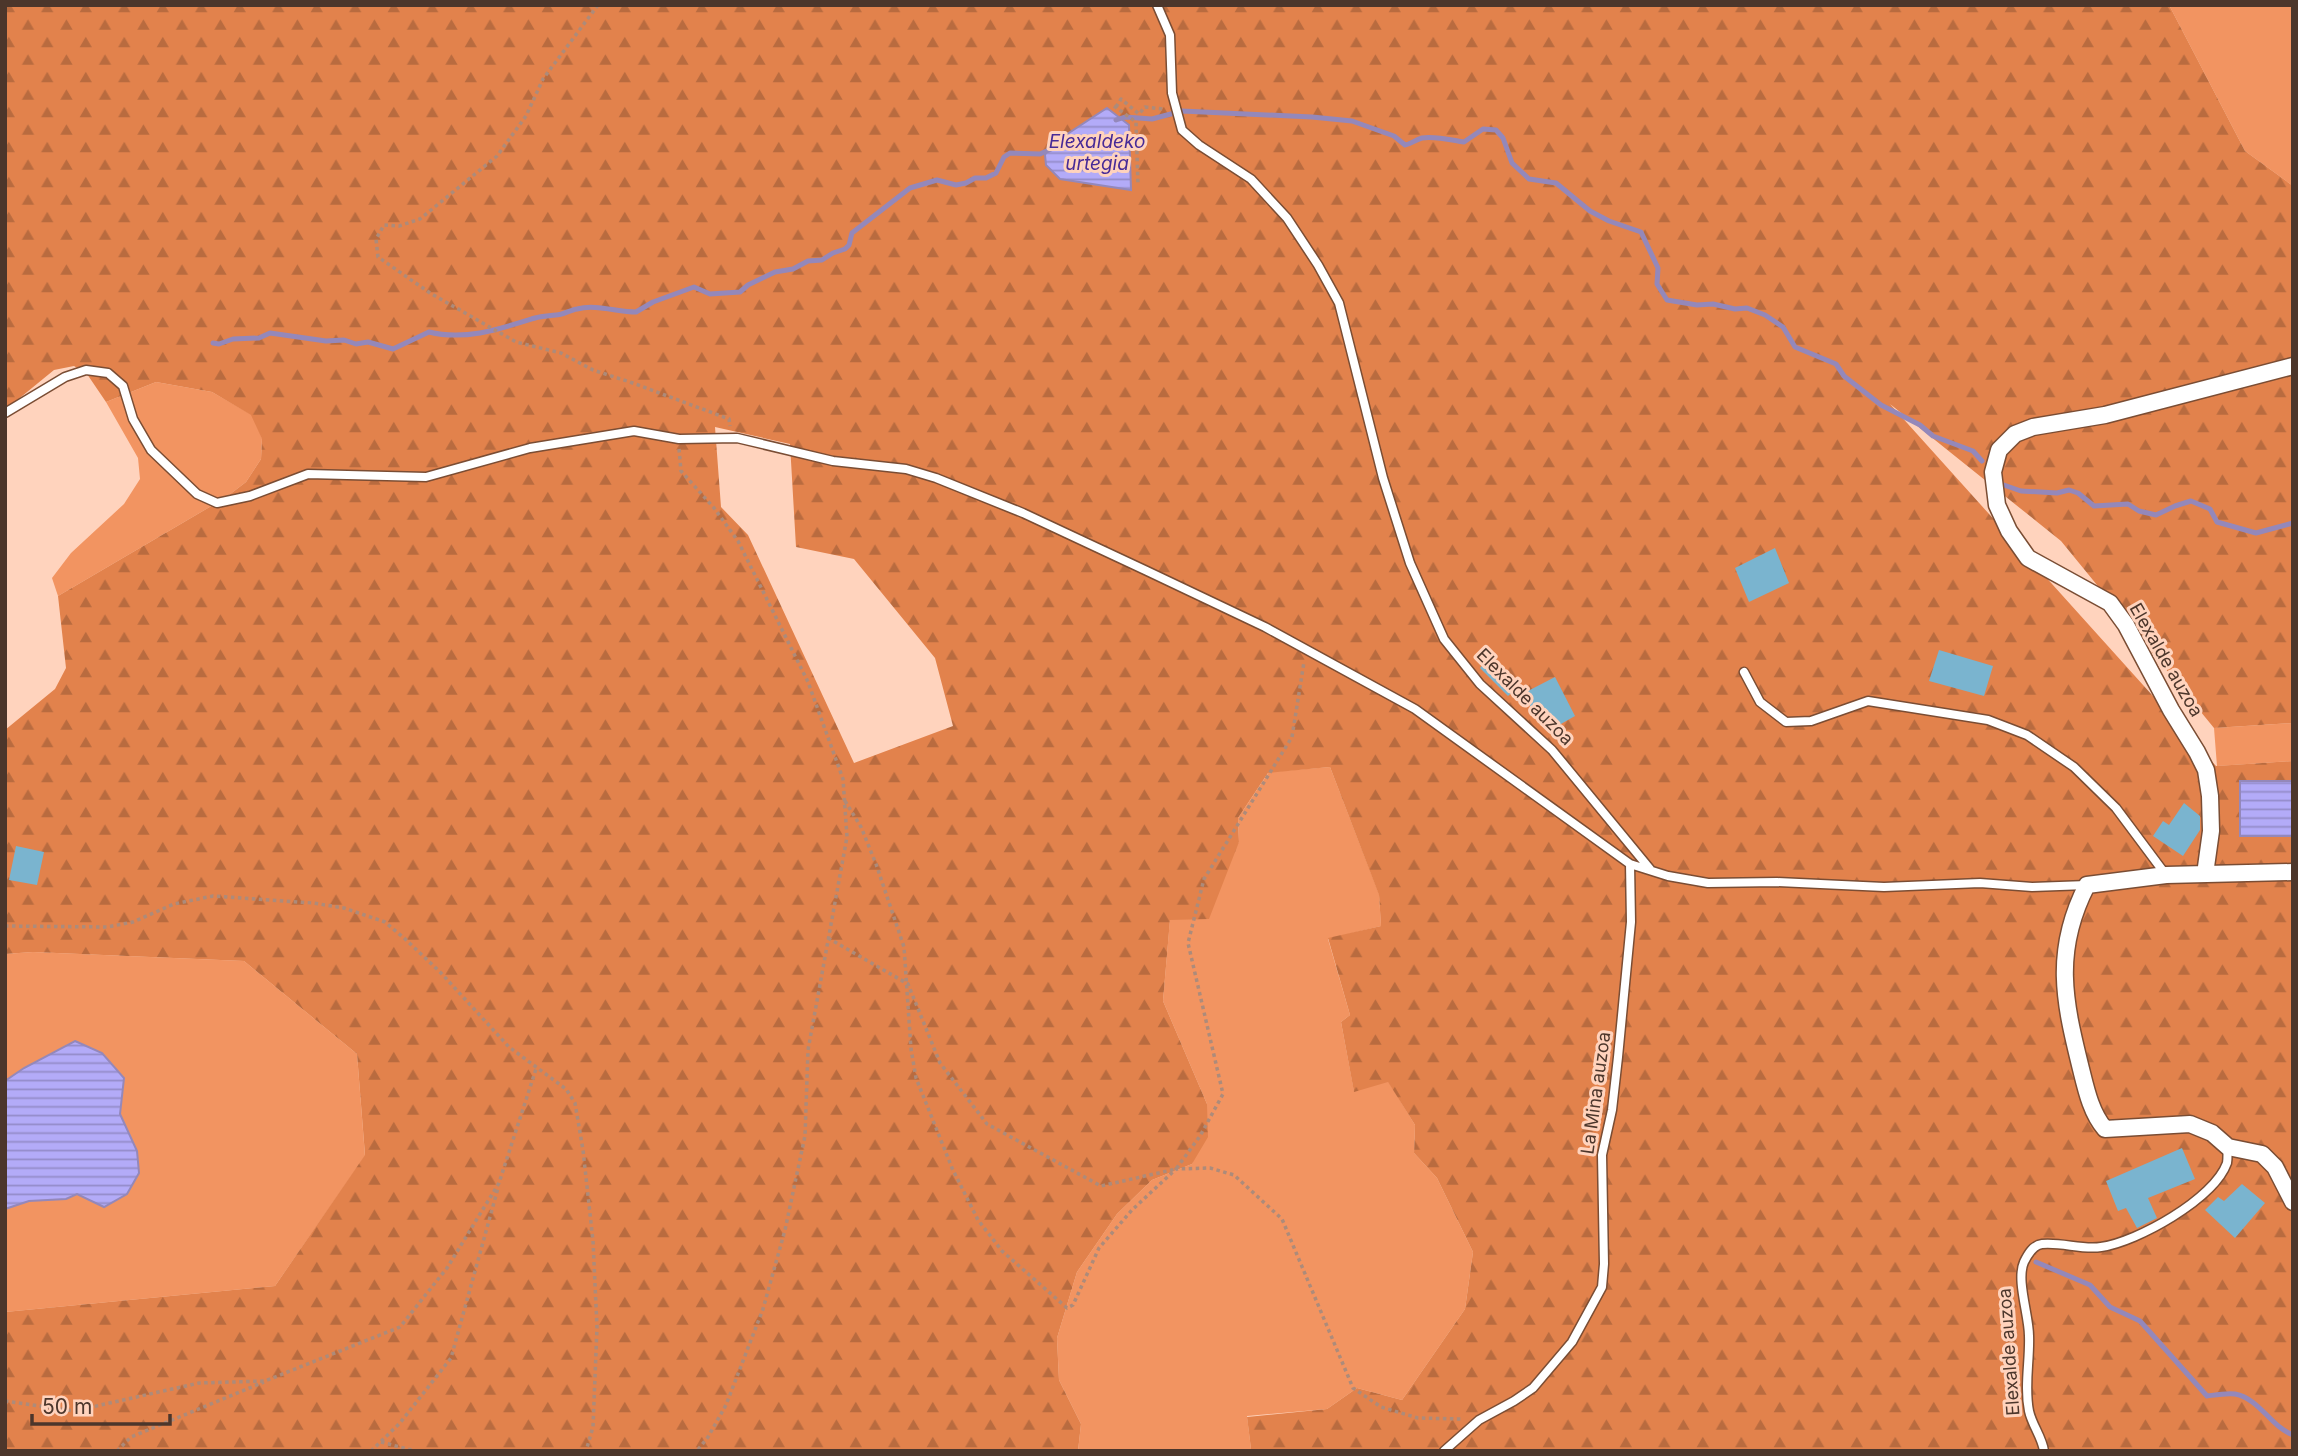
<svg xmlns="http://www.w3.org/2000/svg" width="2298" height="1456" font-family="Inter,sans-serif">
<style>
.green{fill:#f29461}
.forest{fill:url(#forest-firs);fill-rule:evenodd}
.water{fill:url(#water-rules);stroke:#9488ba;stroke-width:2}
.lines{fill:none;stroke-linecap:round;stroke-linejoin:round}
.stream{stroke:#9488ba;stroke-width:5}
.building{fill:#7ab4cf}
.lane-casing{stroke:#7a4d34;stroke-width:11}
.street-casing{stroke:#7a4d34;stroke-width:19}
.path{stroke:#ad8b7a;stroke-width:3.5;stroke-dasharray:3.5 3.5;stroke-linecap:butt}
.lane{stroke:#fff;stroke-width:8}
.street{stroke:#fff;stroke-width:16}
.labels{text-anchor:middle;stroke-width:6;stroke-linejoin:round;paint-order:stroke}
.street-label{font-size:18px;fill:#4c362b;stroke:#ffd3bd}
.water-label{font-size:19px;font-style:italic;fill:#472a97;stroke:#ffd3bd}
</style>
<defs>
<pattern id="forest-firs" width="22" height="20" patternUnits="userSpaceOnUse" patternTransform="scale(1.75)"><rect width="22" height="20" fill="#e2824c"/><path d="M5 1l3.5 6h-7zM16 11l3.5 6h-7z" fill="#b96b3f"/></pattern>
<pattern id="water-rules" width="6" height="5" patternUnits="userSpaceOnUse" patternTransform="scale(1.75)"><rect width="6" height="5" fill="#b3abf8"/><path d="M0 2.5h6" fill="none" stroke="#948cc9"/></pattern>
</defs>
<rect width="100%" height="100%" fill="#ffd3bd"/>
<path class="green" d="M 2169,5 L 2293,5 L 2293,186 L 2245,151 Z
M 156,382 L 212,392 L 252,415 L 262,438 L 261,459 L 246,482 L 225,498 L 58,596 L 52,578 L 71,553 L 124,504 L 140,479 L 138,458 L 106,402 Z
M 2293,723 L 2293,761 L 2217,766 L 2214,728 Z
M 1330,767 L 1379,894 L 1381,926 L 1328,939 L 1350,1015 L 1341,1022 L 1354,1091 L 1388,1081 L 1415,1125 L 1414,1153 L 1437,1178 L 1473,1252 L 1465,1309 L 1402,1400 L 1357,1388 L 1327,1409 L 1247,1416 L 1251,1449 L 1248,1451 L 1078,1451 L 1081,1424 L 1059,1380 L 1057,1338 L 1077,1272 L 1117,1214 L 1152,1180 L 1192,1164 L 1207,1104 L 1163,1001 L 1170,919 L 1239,842 L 1238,818 L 1269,772 Z
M 33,952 L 244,961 L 357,1054 L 365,1156 L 275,1286 L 5,1312 L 5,1209 L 29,1201 L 66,1199 L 77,1194 L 137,1151 L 120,1114 L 124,1078 L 24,1068 L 5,1081 L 5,954 Z"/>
<path class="forest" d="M 5,5 L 2169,5 L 2245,151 L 2293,186 L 2293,723 L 2214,728 L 2061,541 L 1890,404 L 2216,766 L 2293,761 L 2293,1451 L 1248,1451 L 1251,1449 L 1247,1417 L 1327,1409 L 1357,1388 L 1402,1400 L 1465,1309 L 1473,1252 L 1437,1178 L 1414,1153 L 1415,1125 L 1388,1082 L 1354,1092 L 1341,1022 L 1350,1015 L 1328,938 L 1381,926 L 1379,895 L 1330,767 L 1268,773 L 1238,818 L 1239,842 L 1209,919 L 1170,920 L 1163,1001 L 1207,1104 L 1208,1137 L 1192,1164 L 1152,1180 L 1117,1214 L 1077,1272 L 1057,1338 L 1059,1380 L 1081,1424 L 1078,1451 L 5,1451 L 5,1312 L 275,1286 L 365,1155 L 357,1054 L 244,961 L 33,952 L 5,954 L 5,730 L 55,689 L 66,668 L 58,596 L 225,498 L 246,482 L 261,459 L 262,439 L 251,415 L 212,392 L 156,382 L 106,402 L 87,374 L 74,366 L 54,370 L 5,410 ZM 715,427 L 790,444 L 796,547 L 854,559 L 935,658 L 953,726 L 854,763 L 748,535 L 721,507 Z"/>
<path class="water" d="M 1107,108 L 1129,125 L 1131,190 L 1060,179 L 1046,165 L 1045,155 L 1049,146 Z
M 2240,781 L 2293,781 L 2293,836 L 2240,836 Z
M 75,1041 L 102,1053 L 124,1078 L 120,1114 L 137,1151 L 139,1173 L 127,1194 L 104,1207 L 77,1194 L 66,1199 L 29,1201 L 5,1209 L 5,1081 L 24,1068 Z"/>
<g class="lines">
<path class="stream" d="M 1116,120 L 1125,117 L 1152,119 L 1182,111 L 1312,117 L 1352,121 L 1394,136 L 1405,145 C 1411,144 1415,140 1422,138 C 1435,136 1451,140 1464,142 L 1483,129 L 1496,130 L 1503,138 L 1512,163 L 1529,179 L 1556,183 L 1590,211 L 1609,221 L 1641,232 L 1658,268 L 1657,284 L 1667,300 L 1697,305 L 1713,304 L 1735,309 L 1747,308 L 1765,315 L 1783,327 L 1795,347 L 1836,364 L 1844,376 L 1881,405 L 1920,425 L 1933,436 L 1973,451 L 1982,461
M 213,343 L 219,344 L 233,339 L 259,338 L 270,333 L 326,341 L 344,340 L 356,344 L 368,342 L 393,349 L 429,332 C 465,341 500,329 535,318 C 542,316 549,316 556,315 C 563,315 570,310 577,309 C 596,304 617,312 636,312 L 653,302 L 694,287 L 710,294 L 740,292 L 748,285 L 775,272 L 793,269 L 808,261 L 822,260 L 833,253 L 845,249 L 849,245 L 852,233 L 910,188 L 937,180 L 956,185 L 966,183 L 975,178 L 986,178 L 996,173 L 1004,157 L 1010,153 L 1040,154 L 1051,149
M 2001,484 L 2021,491 L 2057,493 L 2069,490 L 2078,493 L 2094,506 L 2128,504 L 2139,511 L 2156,515 L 2175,506 L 2191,501 L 2210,509 L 2217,522 L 2256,533 L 2293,523
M 2036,1262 L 2090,1285 L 2110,1307 L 2140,1321 L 2207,1396 C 2215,1395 2226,1393 2235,1394 C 2260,1399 2270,1426 2293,1435"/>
</g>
<path class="building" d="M 1775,548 L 1789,583 L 1749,602 L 1735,568 Z
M 1939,650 L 1993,666 L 1984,696 L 1929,681 Z
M 1491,656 L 1519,686 L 1508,696 L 1480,668 Z
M 1555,677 L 1575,716 L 1552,729 L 1538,704 L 1531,708 L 1524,693 Z
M 2184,803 L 2200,816 L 2200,830 L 2183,856 L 2153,836 L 2163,821 L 2169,825 Z
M 16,846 L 44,852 L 37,885 L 9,880 Z
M 2182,1148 L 2195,1179 L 2148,1198 L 2157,1218 L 2137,1228 L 2126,1208 L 2118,1211 L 2106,1181 Z
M 2242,1184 L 2265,1203 L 2235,1238 L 2205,1210 L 2218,1197 L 2224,1201 Z"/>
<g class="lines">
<g class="lane-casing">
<path id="lane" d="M 1157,5 L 1170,35 L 1172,93 L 1182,130 L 1199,145 L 1251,179 L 1287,218 L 1318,265 L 1339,303 L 1383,478 L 1410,563 L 1444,639 L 1480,684 L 1552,750 L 1650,869
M 5,413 L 65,377 L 86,370 L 108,373 L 123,386 L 133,419 L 151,450 L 197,494 L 217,503 L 250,496 L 308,474 L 426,477 L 530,448 L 634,431 L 679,439 L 737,438 L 833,461 L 906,469 L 936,478 L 1023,513 L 1147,571 L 1265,627 L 1415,709 L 1630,864
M 1744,672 L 1760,702 L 1786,722 L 1811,721 L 1868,701 L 1988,720 L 2027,735 L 2074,767 L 2116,808 L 2166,875
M 1444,1451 L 1479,1420 L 1514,1401 L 1533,1388 L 1572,1342 L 1602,1287 L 1604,1264 L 1602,1155 L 1612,1110 L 1618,1057 L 1631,922 L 1630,864 L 1668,876 L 1708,883 L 1777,882 L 1884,887 L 1980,883 L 2032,887 L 2087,885
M 2044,1451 C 2042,1437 2032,1425 2029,1411 C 2024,1386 2030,1360 2029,1336 C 2029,1315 2016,1280 2024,1262 C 2028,1254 2033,1245 2042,1244 C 2062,1242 2082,1250 2101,1247 C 2137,1242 2214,1199 2227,1163 C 2228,1158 2227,1152 2228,1147"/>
</g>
<g class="street-casing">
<path id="street" d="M 2205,874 L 2211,831 L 2210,796 L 2206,770 L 2197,752 L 2171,710 L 2126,625 L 2110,603 L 2028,558 L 2009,531 L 1997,505 L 1993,472 L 1999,450 L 2015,434 L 2033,427 L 2105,415 L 2293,366
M 2293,1202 L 2275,1167 L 2262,1154 L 2228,1147 L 2212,1133 L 2190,1124 L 2105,1129 C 2091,1113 2086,1089 2081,1069 C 2064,1001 2053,951 2087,885 L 2166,875 L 2293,872"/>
</g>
<path class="path" d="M 598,5 L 543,79 L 526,116 L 497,156 L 420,219 L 399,226 L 384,225 L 376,239 L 378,257 L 430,293 L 516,342 L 561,353 L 593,370 L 630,382 L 729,419 L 730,426
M 1114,106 L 1136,122 L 1138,185
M 1116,107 L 1121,99 L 1139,114 L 1145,107 L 1163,109
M 679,449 L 681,471 L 714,508 L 738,541 L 808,682 L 843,779 L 847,837 L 808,1050 L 805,1136 L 785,1230 L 763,1309 L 726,1405 L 708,1437 L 697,1451
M 845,801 L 861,827 L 876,864 L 904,947 L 911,1049 L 916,1078 L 952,1168 L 978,1220 L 1002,1251 L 1067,1308 L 1073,1305 L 1099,1248 L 1132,1210 L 1176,1169 L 1210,1168 L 1234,1175 L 1282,1219 L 1353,1388 L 1381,1407 L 1418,1418 L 1462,1419
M 5,926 L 107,927 L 133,922 L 174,904 L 213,896 L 313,903 L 344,908 L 385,922 L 404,938 L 440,972 L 509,1047 L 566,1089 L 575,1103 L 583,1150 L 593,1241 L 597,1327 L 593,1427 L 586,1451
M 828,938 L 908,984 L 940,1063 L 987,1124 L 1101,1186 L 1176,1169 L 1200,1136 L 1223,1094 L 1188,943 L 1204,879 L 1292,737 L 1304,662
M 5,1401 L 74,1411 L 199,1383 L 265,1381 L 400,1327 L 447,1268 L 499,1183 L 536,1069
M 381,1442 L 415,1451
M 117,1451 L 131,1437 L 264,1382
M 371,1451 L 400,1423 L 451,1358 L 498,1188"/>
<use href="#lane" class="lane"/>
<use href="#street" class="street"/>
</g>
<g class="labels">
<g class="street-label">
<text transform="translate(2166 660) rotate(60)" y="6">Elexalde auzoa</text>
<text transform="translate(1525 697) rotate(45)" y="6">Elexalde auzoa</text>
<text transform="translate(1596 1093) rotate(-82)" y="6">La Mina auzoa</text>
<text transform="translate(2009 1352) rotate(-94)" y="6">Elexalde auzoa</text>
</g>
<g class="water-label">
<text x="1097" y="148">Elexaldeko<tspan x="1097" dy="22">urtegia</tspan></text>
</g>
</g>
<rect width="2298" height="1456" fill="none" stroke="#4c362b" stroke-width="14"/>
<path d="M32 1414v10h138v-10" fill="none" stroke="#4c362b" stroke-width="3.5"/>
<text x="42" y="1414" font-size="21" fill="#4c362b" stroke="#ffd3bd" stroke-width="5" paint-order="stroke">50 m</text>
</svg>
